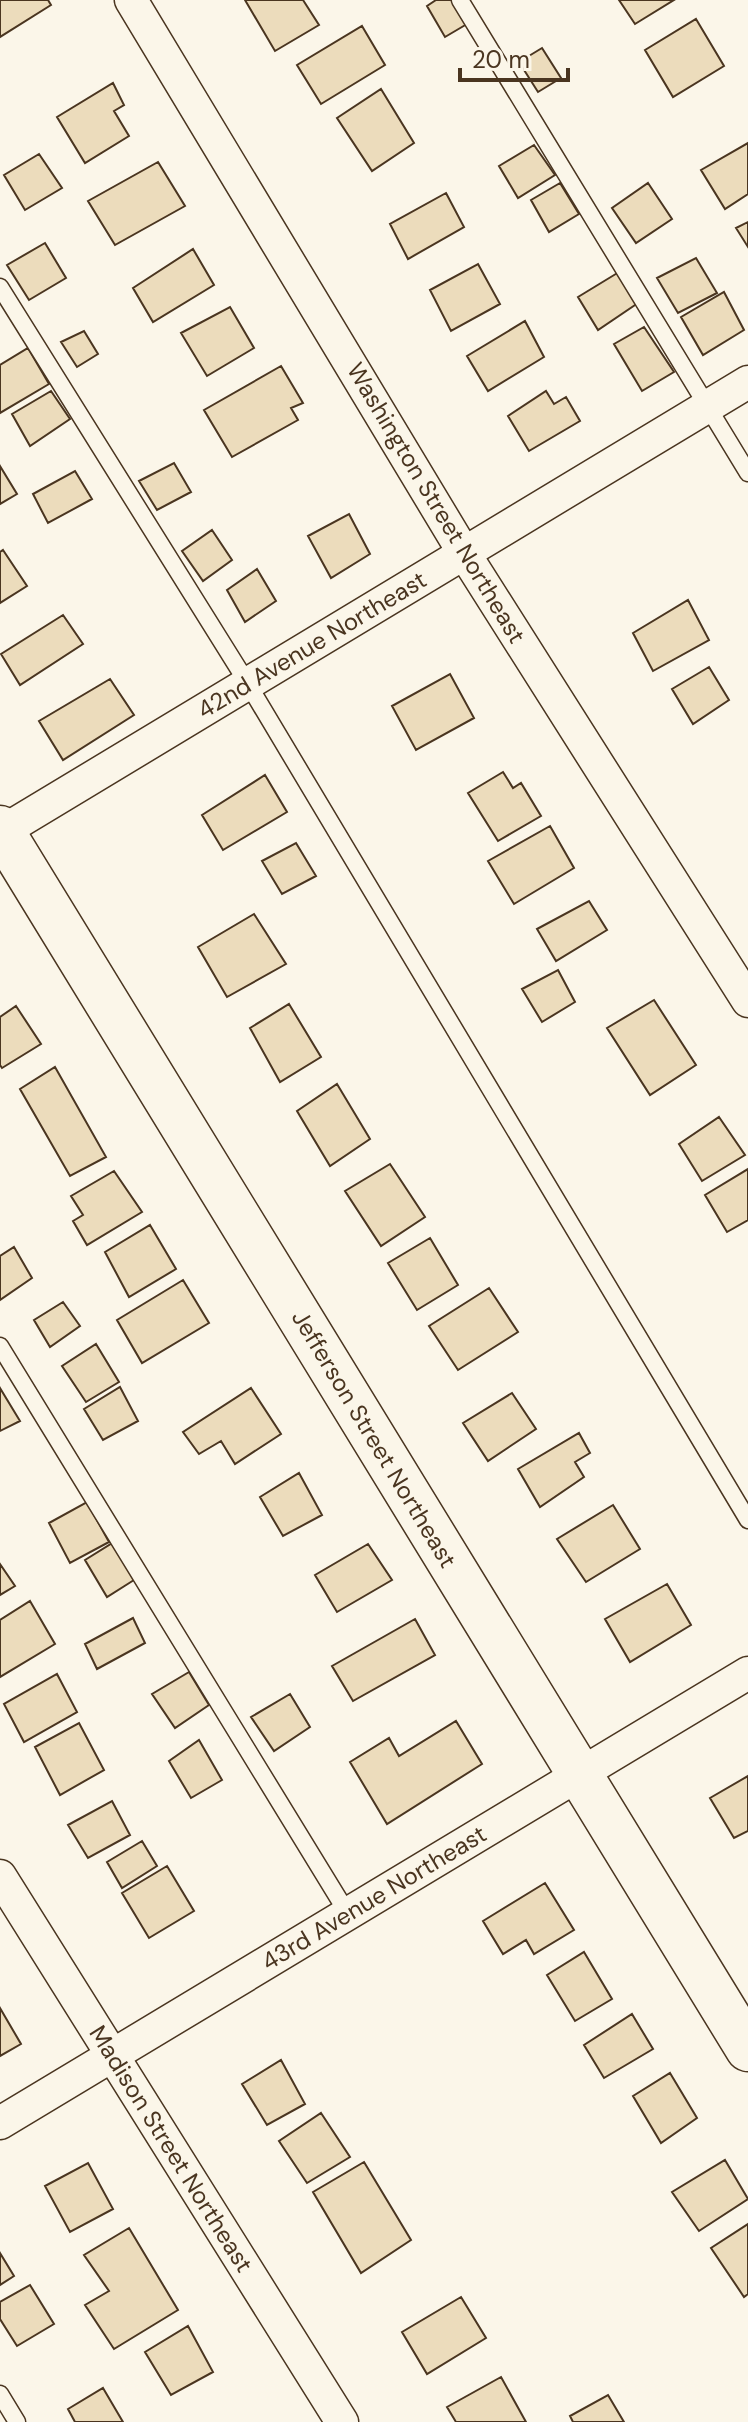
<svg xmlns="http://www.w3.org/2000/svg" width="748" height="2422" font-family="'DM Sans',sans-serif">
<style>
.building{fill:#ecdcbc;stroke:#4a3520;stroke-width:2}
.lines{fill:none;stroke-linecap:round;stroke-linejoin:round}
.lane-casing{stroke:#4a3520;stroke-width:19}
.street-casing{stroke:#4a3520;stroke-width:35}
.secondary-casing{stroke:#4a3520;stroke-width:47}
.lane{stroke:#fbf6e9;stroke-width:16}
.street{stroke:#fbf6e9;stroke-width:32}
.secondary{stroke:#fbf6e9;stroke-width:44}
.labels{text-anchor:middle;stroke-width:6;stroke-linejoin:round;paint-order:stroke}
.street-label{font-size:24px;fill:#4a3520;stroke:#fbf6e9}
</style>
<rect width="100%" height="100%" fill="#fbf6e9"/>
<path class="building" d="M 0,0 L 48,0 L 51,5 L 0,37 Z
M 245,0 L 303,0 L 319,25 L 275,51 Z
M 436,0 L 453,0 L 467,24 L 445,37 L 427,6 Z
M 619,0 L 674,0 L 635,24 Z
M 696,19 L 724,66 L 673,97 L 645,50 Z
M 362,26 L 385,65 L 321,104 L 297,65 Z
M 542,48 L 561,78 L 538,92 L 519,62 Z
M 113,83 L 124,105 L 114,111 L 129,136 L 85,163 L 57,117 Z
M 381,89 L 414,143 L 372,171 L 337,118 Z
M 748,143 L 748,194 L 725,209 L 701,170 Z
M 534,145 L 555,175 L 518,198 L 499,166 Z
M 39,154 L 62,188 L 25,210 L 4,175 Z
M 158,162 L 185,206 L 115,245 L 88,201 Z
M 560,183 L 579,214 L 549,232 L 531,200 Z
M 648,183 L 672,219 L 636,243 L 612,208 Z
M 446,193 L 464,227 L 408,259 L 390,224 Z
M 748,222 L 748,247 L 736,228 Z
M 45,243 L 66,278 L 29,300 L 7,265 Z
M 193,249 L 214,285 L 153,322 L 133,288 Z
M 696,258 L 717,293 L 678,313 L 657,278 Z
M 478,264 L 500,304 L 451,331 L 430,290 Z
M 619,272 L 638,303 L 598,330 L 578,297 Z
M 724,292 L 744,330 L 703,355 L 681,317 Z
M 230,307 L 254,348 L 207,376 L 181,333 Z
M 525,321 L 544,357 L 488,391 L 467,356 Z
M 644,327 L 674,372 L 642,391 L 614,344 Z
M 84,331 L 98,354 L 77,367 L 61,342 Z
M 28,348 L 49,384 L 0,413 L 0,365 Z
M 281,366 L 303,403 L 291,408 L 298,420 L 232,457 L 204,410 Z
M 51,391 L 70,419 L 30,446 L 12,414 Z
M 546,391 L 554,404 L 566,397 L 580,421 L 529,451 L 508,416 Z
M 174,463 L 191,492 L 157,510 L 139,481 Z
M 0,466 L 17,494 L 0,504 Z
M 75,471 L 92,499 L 48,523 L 33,494 Z
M 349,514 L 370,554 L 331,578 L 308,536 Z
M 212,530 L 232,560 L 203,581 L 182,551 Z
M 3,550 L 27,586 L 0,603 L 0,552 Z
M 257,569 L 276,601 L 245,622 L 227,590 Z
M 688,600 L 709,640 L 653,671 L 633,633 Z
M 63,615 L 83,644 L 20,685 L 1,654 Z
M 709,667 L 729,700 L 693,724 L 672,689 Z
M 450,674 L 474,718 L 416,750 L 392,706 Z
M 110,679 L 134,715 L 63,760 L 39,721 Z
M 503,772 L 513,788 L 521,783 L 541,816 L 498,841 L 468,793 Z
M 265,775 L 287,812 L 223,850 L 202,815 Z
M 550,826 L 574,868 L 514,904 L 488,861 Z
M 296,843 L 316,876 L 282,894 L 262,861 Z
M 589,901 L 607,930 L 556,961 L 537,929 Z
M 254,914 L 286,964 L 227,997 L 198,947 Z
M 558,970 L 575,1002 L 542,1022 L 522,989 Z
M 654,1000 L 696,1065 L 650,1095 L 607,1028 Z
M 289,1004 L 321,1057 L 280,1082 L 250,1028 Z
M 16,1006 L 41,1044 L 2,1068 L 0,1065 L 0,1017 Z
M 55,1067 L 106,1157 L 70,1176 L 20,1089 Z
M 337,1084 L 370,1139 L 330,1166 L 297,1111 Z
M 719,1117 L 745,1155 L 702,1181 L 679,1144 Z
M 390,1164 L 425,1217 L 381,1246 L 345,1191 Z
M 748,1169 L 748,1220 L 727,1232 L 705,1195 Z
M 114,1171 L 142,1212 L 87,1245 L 73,1221 L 83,1215 L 71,1196 Z
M 150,1225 L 176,1269 L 129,1297 L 105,1252 Z
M 430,1238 L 458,1285 L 417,1310 L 388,1263 Z
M 14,1247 L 32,1278 L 0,1300 L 0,1256 Z
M 183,1280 L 209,1323 L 142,1363 L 117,1320 Z
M 489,1288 L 518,1332 L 458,1370 L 429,1326 Z
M 63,1302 L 80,1326 L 50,1347 L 34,1320 Z
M 96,1344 L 119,1382 L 86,1402 L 62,1366 Z
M 120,1387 L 138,1421 L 103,1440 L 84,1409 Z
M 0,1388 L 20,1421 L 0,1431 Z
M 251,1388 L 281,1434 L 235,1464 L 221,1441 L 199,1454 L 183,1432 Z
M 512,1393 L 536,1429 L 488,1461 L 463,1423 Z
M 579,1433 L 590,1453 L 575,1462 L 584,1477 L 540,1507 L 518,1469 Z
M 299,1473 L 322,1515 L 283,1536 L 260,1497 Z
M 87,1502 L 109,1542 L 70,1563 L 49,1523 Z
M 613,1505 L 640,1549 L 586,1582 L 557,1539 Z
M 114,1542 L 134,1580 L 107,1597 L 85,1560 Z
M 368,1544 L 392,1580 L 337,1612 L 315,1575 Z
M 0,1564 L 15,1586 L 0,1595 Z
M 667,1584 L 691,1625 L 630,1662 L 605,1619 Z
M 30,1601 L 55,1644 L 0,1677 L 0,1620 Z
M 133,1618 L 145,1643 L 97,1669 L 85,1644 Z
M 415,1619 L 435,1655 L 353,1701 L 332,1666 Z
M 189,1672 L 209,1705 L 175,1728 L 152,1694 Z
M 57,1674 L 77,1712 L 24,1742 L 4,1704 Z
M 290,1694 L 310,1727 L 274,1751 L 251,1717 Z
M 456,1721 L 482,1764 L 387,1824 L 350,1762 L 389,1738 L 399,1756 Z
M 79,1723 L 104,1770 L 60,1795 L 35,1747 Z
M 199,1740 L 222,1780 L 191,1798 L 169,1761 Z
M 748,1776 L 748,1831 L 734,1838 L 710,1798 Z
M 112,1801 L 130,1835 L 88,1858 L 68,1825 Z
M 142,1841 L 157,1866 L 122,1888 L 107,1862 Z
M 167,1866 L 194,1911 L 149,1938 L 122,1893 Z
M 545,1883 L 574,1930 L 534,1954 L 526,1940 L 503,1954 L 483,1921 Z
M 584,1952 L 612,1999 L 575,2021 L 547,1975 Z
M 0,2008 L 21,2044 L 0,2056 Z
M 632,2014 L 653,2049 L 604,2078 L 584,2045 Z
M 281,2060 L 305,2104 L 267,2125 L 242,2084 Z
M 670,2073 L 697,2118 L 661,2143 L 633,2096 Z
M 321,2113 L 350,2157 L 307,2183 L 279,2141 Z
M 725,2160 L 748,2199 L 699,2231 L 672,2192 Z
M 364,2162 L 411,2240 L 361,2273 L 313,2192 Z
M 88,2163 L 113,2209 L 70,2232 L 45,2186 Z
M 748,2224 L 748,2294 L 744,2297 L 711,2248 Z
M 129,2228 L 178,2310 L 114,2349 L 85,2305 L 109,2291 L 84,2255 Z
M 0,2253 L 14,2276 L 0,2285 Z
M 30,2285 L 54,2324 L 17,2346 L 0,2319 L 0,2302 Z
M 461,2297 L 486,2338 L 427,2374 L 402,2332 Z
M 188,2326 L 213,2372 L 171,2395 L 145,2352 Z
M 501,2377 L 526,2422 L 456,2422 L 447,2407 Z
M 103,2388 L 123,2422 L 75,2422 L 68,2409 Z
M 608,2395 L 624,2422 L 573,2422 L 570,2416 Z"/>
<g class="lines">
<g class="lane-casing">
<path id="lane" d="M 460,0 L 748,473
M 0,287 L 248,684 L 748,1520
M 0,1346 L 348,1914
M 0,2394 L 17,2422"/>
</g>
<g class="street-casing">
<path id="street" d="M 131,0 L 464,553 L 748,1001
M 0,833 L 748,382
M 0,1876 L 342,2422
M 0,2123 L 748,1673"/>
</g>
<g class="secondary-casing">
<path id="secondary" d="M 0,828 L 748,2049"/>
</g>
<use href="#lane" class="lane"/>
<use href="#street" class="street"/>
<use href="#secondary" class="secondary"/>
</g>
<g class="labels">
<g class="street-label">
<text transform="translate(436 503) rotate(59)" y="8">Washington Street Northeast</text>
<text transform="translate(312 645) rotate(-31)" y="8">42nd Avenue Northeast</text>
<text transform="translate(374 1439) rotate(59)" y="8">Jefferson Street Northeast</text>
<text transform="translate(374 1898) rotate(-31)" y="8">43rd Avenue Northeast</text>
<text transform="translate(171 2149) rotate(58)" y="8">Madison Street Northeast</text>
</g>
</g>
<path d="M460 68v12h108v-12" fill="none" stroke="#4a3520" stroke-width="4"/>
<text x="472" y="68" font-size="24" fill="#4a3520" stroke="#fbf6e9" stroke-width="6" paint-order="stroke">20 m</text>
</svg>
